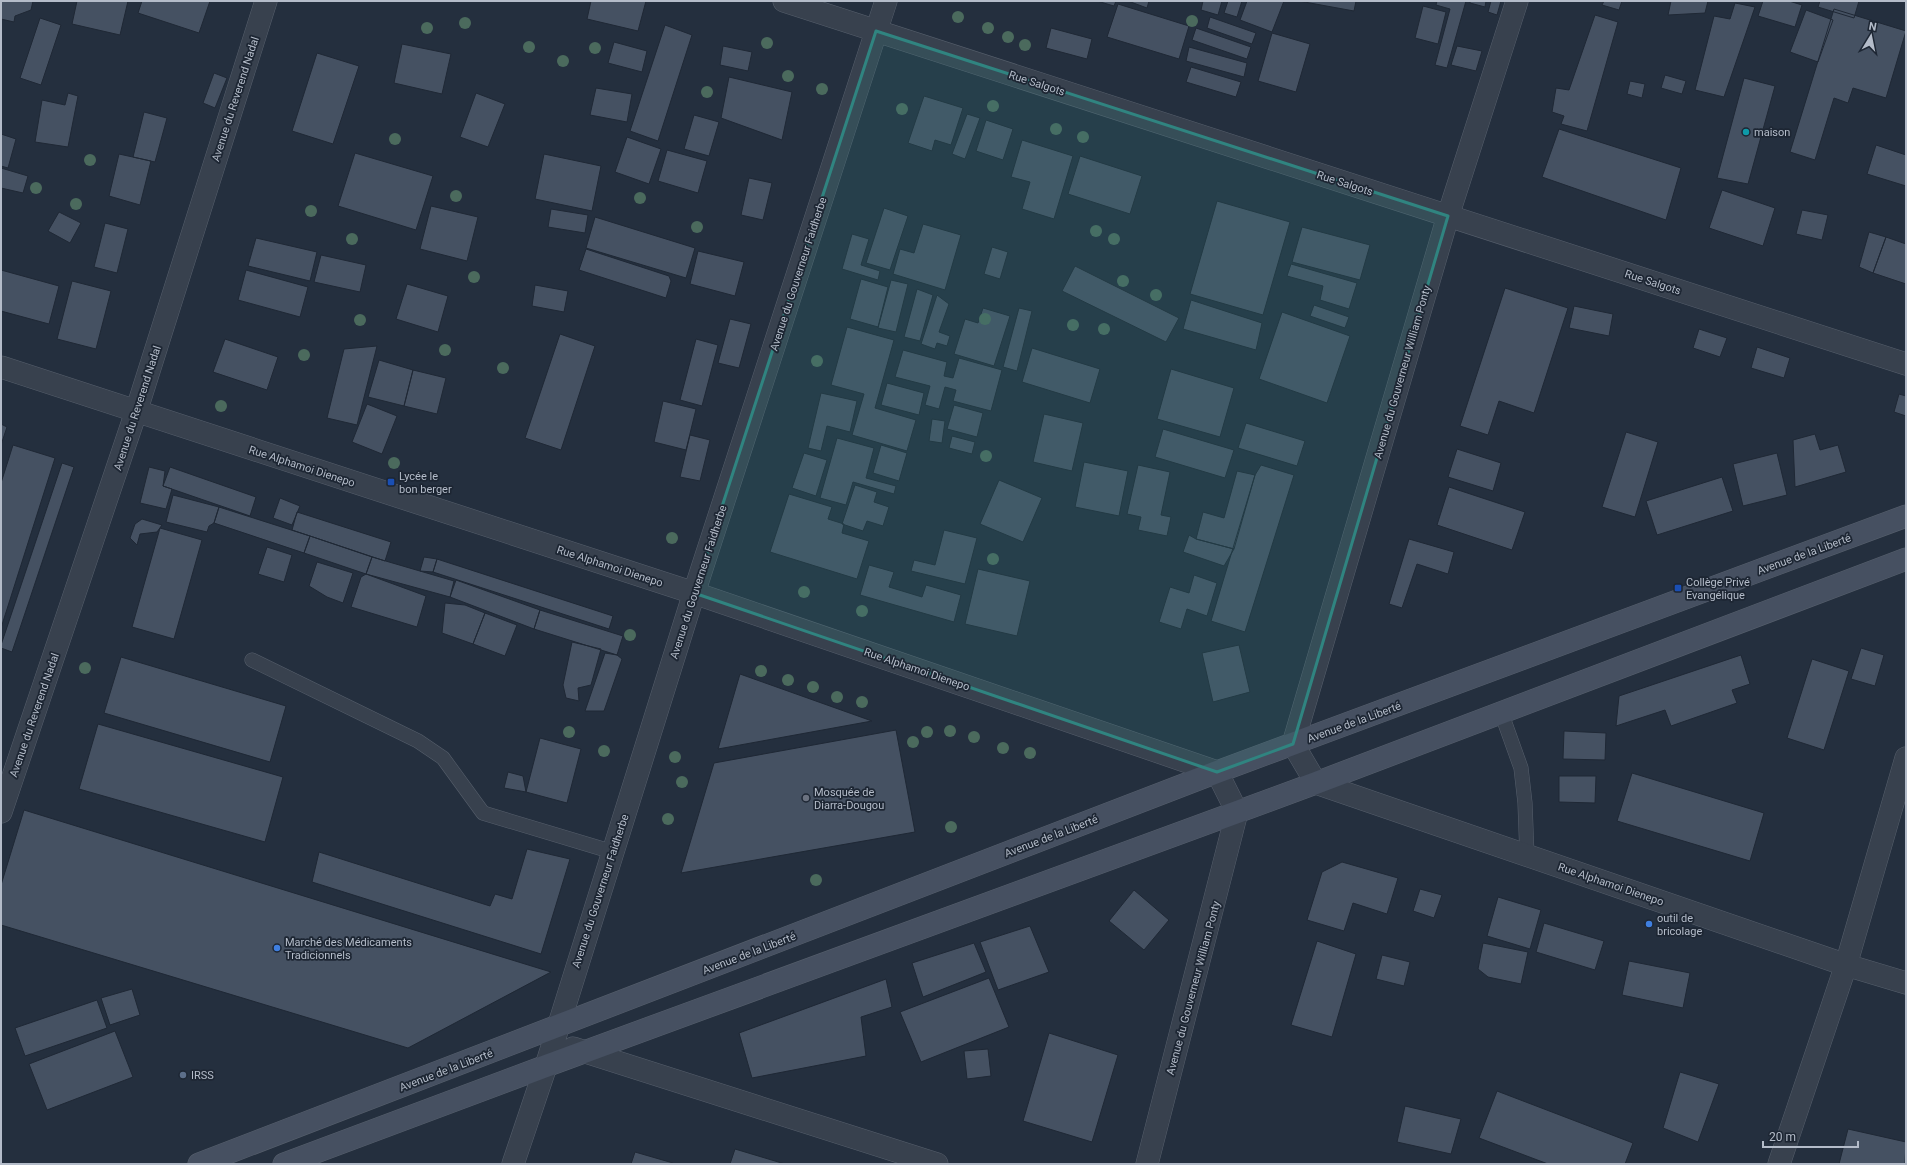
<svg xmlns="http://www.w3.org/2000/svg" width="1907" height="1165" font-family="Roboto,sans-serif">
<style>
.building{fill:#455162;stroke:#1f2835}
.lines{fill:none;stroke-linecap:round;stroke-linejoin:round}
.lane-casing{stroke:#565f6c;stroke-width:15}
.street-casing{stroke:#565f6c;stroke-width:23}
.secondary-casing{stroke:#565f6c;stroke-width:23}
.lane{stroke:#38414e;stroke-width:14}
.street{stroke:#38414e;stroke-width:22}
.secondary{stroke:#465061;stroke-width:22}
.tree{fill:#4b6a5d}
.marked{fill:#308480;fill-opacity:0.2;stroke:#308480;stroke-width:3;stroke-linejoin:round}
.culture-dot{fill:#0f9aa8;stroke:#1d2633;stroke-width:1.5}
.transit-dot{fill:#1a4fb4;stroke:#1d2633;stroke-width:1.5}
.worship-dot{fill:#6b7280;stroke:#1d2633;stroke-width:1.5}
.shop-dot{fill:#3f7fe0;stroke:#1d2633;stroke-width:1.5}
.service-dot{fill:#5c6f8a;stroke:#1d2633;stroke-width:1.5}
.labels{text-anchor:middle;stroke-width:3.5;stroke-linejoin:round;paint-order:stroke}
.street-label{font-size:11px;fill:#b4bcc9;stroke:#1d2633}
.poi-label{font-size:11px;fill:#b4bcc9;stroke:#1d2633;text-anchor:start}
</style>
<rect width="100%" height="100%" fill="#242f3e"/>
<path class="building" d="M 1,1 L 33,1 L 31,10 L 15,16 L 14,22 L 1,19 Z
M 77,1 L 128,1 L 120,35 L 72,24 Z
M 142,1 L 210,1 L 199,33 L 138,13 Z
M 591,1 L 646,1 L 638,31 L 587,19 Z
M 1097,1 L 1116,1 L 1114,6 Z
M 1128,1 L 1149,1 L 1147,8 Z
M 1203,1 L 1222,1 L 1218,15 L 1201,10 Z
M 1228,1 L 1242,1 L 1237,17 L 1224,13 Z
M 1247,1 L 1284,1 L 1272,32 L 1240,20 Z
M 1299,1 L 1356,1 L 1354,11 Z
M 1437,1 L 1466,1 L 1447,68 L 1435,65 L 1450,9 L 1436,5 Z
M 1470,1 L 1486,1 L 1485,7 L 1470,3 Z
M 1491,1 L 1501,1 L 1497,15 L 1488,12 Z
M 1604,1 L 1622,1 L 1619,10 L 1602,5 Z
M 1671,1 L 1708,1 L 1705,13 L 1668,15 Z
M 1763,1 L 1789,1 L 1802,5 L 1795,27 L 1758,16 Z
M 1820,1 L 1859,1 L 1854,18 L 1818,7 Z
M 1735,3 L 1755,7 L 1724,97 L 1695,90 L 1714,16 L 1730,19 Z
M 1118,4 L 1189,26 L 1179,59 L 1107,37 Z
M 1423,6 L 1446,12 L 1438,44 L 1415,38 Z
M 1834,9 L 1906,31 L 1886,98 L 1853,88 L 1848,103 L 1834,98 L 1815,160 L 1790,152 Z
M 1806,10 L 1833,20 L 1818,62 L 1790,52 Z
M 1595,15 L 1618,22 L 1587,131 L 1561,124 L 1564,116 L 1552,112 L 1556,88 L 1569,90 Z
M 1210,17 L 1256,33 L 1252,44 L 1207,28 Z
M 40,18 L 61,25 L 41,85 L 20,78 Z
M 665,25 L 692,35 L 658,141 L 630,131 Z
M 1051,28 L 1092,39 L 1087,59 L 1046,48 Z
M 1196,28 L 1251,47 L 1247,59 L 1192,40 Z
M 1272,33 L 1310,44 L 1296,92 L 1258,81 Z
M 614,42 L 647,51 L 642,72 L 608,63 Z
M 402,44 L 451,54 L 442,94 L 394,83 Z
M 723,46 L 752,52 L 748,71 L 720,65 Z
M 1457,46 L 1482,51 L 1476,71 L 1451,65 Z
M 1189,47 L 1247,63 L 1244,77 L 1186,61 Z
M 317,53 L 359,66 L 333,144 L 292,131 Z
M 1191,67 L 1241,82 L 1236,97 L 1186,82 Z
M 214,73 L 227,78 L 215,108 L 203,103 Z
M 1665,75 L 1686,81 L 1682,94 L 1661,88 Z
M 729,77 L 792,92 L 782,140 L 721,118 Z
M 1744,78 L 1775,86 L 1748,184 L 1717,178 Z
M 1630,81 L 1645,84 L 1642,98 L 1627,94 Z
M 596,88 L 632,94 L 627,122 L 590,115 Z
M 68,93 L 78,96 L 68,147 L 35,142 L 42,100 L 65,105 Z
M 476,93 L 505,104 L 488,147 L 460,137 Z
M 924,96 L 963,108 L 951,145 L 935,140 L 932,151 L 908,143 Z
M 144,112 L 167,118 L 155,162 L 133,157 Z
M 967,114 L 980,118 L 965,159 L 952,154 Z
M 694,115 L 719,122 L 709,156 L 684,149 Z
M 986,120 L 1013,129 L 1003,160 L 976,151 Z
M 1559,129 L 1681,168 L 1666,220 L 1542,177 Z
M 1,134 L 16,139 L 8,168 L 1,166 Z
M 627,137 L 661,149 L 649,184 L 615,172 Z
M 1022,140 L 1073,156 L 1054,219 L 1022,209 L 1030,182 L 1011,177 Z
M 1876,145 L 1906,155 L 1906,186 L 1867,174 Z
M 667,150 L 707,161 L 698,193 L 658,181 Z
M 355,153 L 433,176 L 416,230 L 338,206 Z
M 119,154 L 151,161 L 140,205 L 109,196 Z
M 544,154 L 601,166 L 592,211 L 535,199 Z
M 1080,156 L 1142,176 L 1130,214 L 1068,194 Z
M 1,168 L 28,176 L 23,193 L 1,188 L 1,189 Z
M 749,178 L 772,183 L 763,220 L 741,215 Z
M 1722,190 L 1775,208 L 1763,246 L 1709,228 Z
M 1217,201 L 1290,222 L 1263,315 L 1190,294 Z
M 431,206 L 478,217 L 467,261 L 420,249 Z
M 884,208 L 908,216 L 890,270 L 866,263 Z
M 551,209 L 588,215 L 585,233 L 548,227 Z
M 1802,210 L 1828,215 L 1822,240 L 1796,234 Z
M 59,212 L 81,223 L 70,243 L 48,231 Z
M 595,217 L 695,248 L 686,278 L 586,248 Z
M 105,223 L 128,229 L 117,273 L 94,267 Z
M 923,224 L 961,235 L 945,290 L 893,274 L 900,249 L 914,253 Z
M 1302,227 L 1370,245 L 1360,280 L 1292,262 Z
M 1869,232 L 1886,237 L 1873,273 L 1859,267 Z
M 852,234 L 869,239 L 861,265 L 880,271 L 878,280 L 842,269 Z
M 1886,237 L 1906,244 L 1906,284 L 1873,273 Z
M 256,238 L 317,252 L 310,281 L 248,266 Z
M 992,247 L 1008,252 L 1000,279 L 984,274 Z
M 586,249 L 669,276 L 671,281 L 666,298 L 579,270 Z
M 698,251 L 744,262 L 735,296 L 690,284 Z
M 321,255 L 366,265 L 360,292 L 314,282 Z
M 1291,264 L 1357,283 L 1349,309 L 1320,300 L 1323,286 L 1287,276 Z
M 1075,266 L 1179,318 L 1166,342 L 1062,291 Z
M 1,270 L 59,286 L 49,324 L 1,311 Z
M 246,270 L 308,287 L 300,317 L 238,300 Z
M 861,279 L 888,287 L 878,327 L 850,319 Z
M 891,280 L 908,284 L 896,332 L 878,328 Z
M 72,281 L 111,291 L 96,349 L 57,339 Z
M 407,284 L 448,296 L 438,332 L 396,319 Z
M 535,285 L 568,291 L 564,312 L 532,306 Z
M 1505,288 L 1568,308 L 1534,413 L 1499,401 L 1488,435 L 1460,426 Z
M 917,289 L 933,295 L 920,341 L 904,337 Z
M 937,295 L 949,304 L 939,332 L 950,336 L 947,346 L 937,343 L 935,349 L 921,344 Z
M 1191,300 L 1262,323 L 1256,350 L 1183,329 Z
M 1314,305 L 1349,317 L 1345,328 L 1310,316 Z
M 1574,306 L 1613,314 L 1609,336 L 1569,328 Z
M 983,308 L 1010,316 L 994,366 L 954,354 L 965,319 L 978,323 Z
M 1019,308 L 1032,311 L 1017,371 L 1003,367 Z
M 1282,312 L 1350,336 L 1327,403 L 1259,379 Z
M 730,319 L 751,324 L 739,368 L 718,363 Z
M 847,327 L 894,340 L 875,408 L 916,420 L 907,451 L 852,435 L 864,394 L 831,385 Z
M 1699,329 L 1727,338 L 1720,357 L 1693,348 Z
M 560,334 L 595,346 L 561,450 L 525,438 Z
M 225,339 L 278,357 L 267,390 L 213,372 Z
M 696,339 L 718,345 L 702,406 L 680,400 Z
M 377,346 L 357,425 L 327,418 L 344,349 Z
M 1757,347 L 1790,358 L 1784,378 L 1751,368 Z
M 1032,348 L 1100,369 L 1090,403 L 1022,382 Z
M 903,350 L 947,362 L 944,376 L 953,378 L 959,358 L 1002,370 L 991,411 L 953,401 L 956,390 L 945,387 L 939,409 L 925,405 L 930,386 L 895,377 Z
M 379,360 L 413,370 L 404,406 L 368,397 Z
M 1171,369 L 1234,388 L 1220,437 L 1157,419 Z
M 413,370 L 446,378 L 437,414 L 404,406 Z
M 887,383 L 924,393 L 919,415 L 881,405 Z
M 821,393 L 857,401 L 850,432 L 827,426 L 821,451 L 808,448 Z
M 1899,394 L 1906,396 L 1906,416 L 1894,412 Z
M 663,401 L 696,409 L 686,450 L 654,442 Z
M 367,404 L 397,416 L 382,454 L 352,442 Z
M 954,405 L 983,413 L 977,437 L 947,429 Z
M 1044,414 L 1083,423 L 1072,471 L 1033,462 Z
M 932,419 L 945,421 L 942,443 L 929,441 Z
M 1246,423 L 1305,441 L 1297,466 L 1238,448 Z
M 1,424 L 7,427 L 1,445 Z
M 1163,429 L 1234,450 L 1225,478 L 1155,457 Z
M 1626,432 L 1658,442 L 1635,517 L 1602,507 Z
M 1815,434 L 1820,450 L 1838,445 L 1846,472 L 1795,487 L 1793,440 Z
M 690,435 L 710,440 L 700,481 L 680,477 Z
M 952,436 L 975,442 L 972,454 L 949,448 Z
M 837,438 L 874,448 L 866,478 L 896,486 L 894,494 L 853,482 L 846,505 L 820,498 Z
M 13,445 L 55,458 L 1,628 L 1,483 Z
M 881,445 L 907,453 L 899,481 L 873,473 Z
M 1457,449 L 1501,463 L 1493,491 L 1448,477 Z
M 804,453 L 827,460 L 816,496 L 792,488 Z
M 1777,453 L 1787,495 L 1743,506 L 1733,464 Z
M 1084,462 L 1128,471 L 1119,516 L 1075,507 Z
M 62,463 L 74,467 L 12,652 L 1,648 L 1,645 Z
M 1138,465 L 1170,472 L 1161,515 L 1171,517 L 1167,536 L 1138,530 L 1141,517 L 1127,514 Z
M 1261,465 L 1294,475 L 1245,632 L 1211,621 L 1255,475 Z
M 149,467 L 165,471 L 163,486 L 172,489 L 166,509 L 140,503 Z
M 170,467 L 256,497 L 250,516 L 163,486 Z
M 1237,471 L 1255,475 L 1234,549 L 1196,539 L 1203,512 L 1224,518 Z
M 1722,477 L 1733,511 L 1657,535 L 1646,501 Z
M 999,480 L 1042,498 L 1023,542 L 980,524 Z
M 855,485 L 877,492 L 874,502 L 889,507 L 883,526 L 867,521 L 863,531 L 842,524 Z
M 1449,487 L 1525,512 L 1512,550 L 1437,525 Z
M 789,494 L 832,507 L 828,519 L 844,524 L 842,533 L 869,541 L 857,579 L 770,552 Z
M 173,495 L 219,507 L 214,523 L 209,526 L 207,532 L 166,522 Z
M 280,498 L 300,506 L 292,525 L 273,518 Z
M 219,507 L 310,536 L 304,553 L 214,523 Z
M 297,512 L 391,542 L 385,561 L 292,530 Z
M 142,519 L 162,525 L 157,532 L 140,534 L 137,545 L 130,538 L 135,524 Z
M 160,528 L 202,540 L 174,639 L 132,627 Z
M 944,530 L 977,538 L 965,584 L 911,571 L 914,560 L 935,565 Z
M 1189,535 L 1196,539 L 1234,549 L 1224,566 L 1183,552 Z
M 310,536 L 372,557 L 366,574 L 304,553 Z
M 1409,539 L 1454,552 L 1448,574 L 1417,564 L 1402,608 L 1389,604 Z
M 267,547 L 292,555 L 284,582 L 258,574 Z
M 372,557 L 454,581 L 450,597 L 366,574 Z
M 424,557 L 437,559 L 433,572 L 420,571 Z
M 437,559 L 613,616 L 609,629 L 433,572 Z
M 317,562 L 353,573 L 343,603 L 327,597 L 309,586 Z
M 869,565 L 894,572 L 889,587 L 922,597 L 926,585 L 961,595 L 954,622 L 860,595 Z
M 978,569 L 1030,581 L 1017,636 L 965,624 Z
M 366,574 L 426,596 L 417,627 L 351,607 L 361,577 Z
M 1194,575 L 1217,583 L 1207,616 L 1187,609 L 1181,629 L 1159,622 L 1170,587 L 1189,593 Z
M 456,580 L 540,610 L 534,629 L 450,597 Z
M 445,603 L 465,605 L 485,613 L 473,644 L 442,633 Z
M 540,610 L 623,636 L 617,655 L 534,629 Z
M 485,613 L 517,625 L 505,656 L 473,644 Z
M 572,642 L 601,649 L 591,685 L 578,688 L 579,701 L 566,698 L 563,685 Z
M 1239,645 L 1250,692 L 1213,702 L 1202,653 Z
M 1861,648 L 1884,655 L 1875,686 L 1851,679 Z
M 605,653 L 617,655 L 622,659 L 604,711 L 585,711 Z
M 1741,655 L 1750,684 L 1732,690 L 1737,703 L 1671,726 L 1665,710 L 1616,726 L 1619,696 Z
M 121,657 L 286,706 L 270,762 L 104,713 Z
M 1812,659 L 1849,671 L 1824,750 L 1787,738 Z
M 740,674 L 872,721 L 718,749 Z
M 98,724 L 283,777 L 265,842 L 79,789 Z
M 896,730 L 915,832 L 681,873 L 714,763 Z
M 1564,731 L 1606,733 L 1605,760 L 1563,759 Z
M 540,738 L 581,749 L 567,803 L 526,792 Z
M 508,772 L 523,776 L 526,792 L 504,788 Z
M 1632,773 L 1764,813 L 1750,861 L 1617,821 Z
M 1559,776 L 1596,776 L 1595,803 L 1559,802 Z
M 24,810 L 551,972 L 408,1048 L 1,925 L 1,885 Z
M 527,849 L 570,859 L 541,954 L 312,882 L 319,852 L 490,906 L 495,894 L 512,899 Z
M 1342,862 L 1398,878 L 1387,914 L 1353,903 L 1344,931 L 1307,920 L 1322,872 Z
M 1420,889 L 1442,895 L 1434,918 L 1413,911 Z
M 1134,890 L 1169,920 L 1144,950 L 1109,921 Z
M 1498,897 L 1541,910 L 1530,949 L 1487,936 Z
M 1544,923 L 1604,941 L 1595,970 L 1536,952 Z
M 1030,926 L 1049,972 L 998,990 L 980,942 Z
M 1317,941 L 1356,954 L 1332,1037 L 1291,1025 Z
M 974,943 L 986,972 L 923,997 L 912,963 Z
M 1483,943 L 1528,952 L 1521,984 L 1488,977 L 1478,969 Z
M 1382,955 L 1410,962 L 1404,986 L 1376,979 Z
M 1629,961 L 1690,973 L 1683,1008 L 1622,995 Z
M 989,978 L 1009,1027 L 921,1062 L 900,1012 Z
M 886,979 L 892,1007 L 861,1017 L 866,1056 L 752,1078 L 739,1033 Z
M 132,989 L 140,1015 L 110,1025 L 101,998 Z
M 97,1000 L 107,1028 L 25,1056 L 15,1028 Z
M 115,1031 L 133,1077 L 47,1110 L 29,1064 Z
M 1049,1033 L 1118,1055 L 1092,1142 L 1023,1121 Z
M 988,1049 L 991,1076 L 967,1079 L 964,1051 Z
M 1680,1072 L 1719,1084 L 1698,1142 L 1663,1128 Z
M 1497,1091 L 1633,1143 L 1625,1164 L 1548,1164 L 1479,1138 Z
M 1405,1106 L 1461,1119 L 1451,1154 L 1397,1142 Z
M 1848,1129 L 1906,1142 L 1905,1164 L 1839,1164 Z
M 735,1149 L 785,1164 L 730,1164 Z
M 635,1152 L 673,1163 L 672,1164 L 631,1164 Z"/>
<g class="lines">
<g class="lane-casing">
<path id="lane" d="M 252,660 L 418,741 L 443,758 L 483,813 L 613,852
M 1501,712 L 1521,768 L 1525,803 L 1527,856"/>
</g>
<g class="street-casing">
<path id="street" d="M 784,1 L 1906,364
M 1517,1 L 1448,216 L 1293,744 L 1316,783 L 1846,965 L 1906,983
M 1,367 L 694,593 L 1217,772 L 1237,812 L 1147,1164
M 1,812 L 136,412 L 266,1
M 573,1048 L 937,1164
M 513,1164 L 546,1066 L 694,593 L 886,1
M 1779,1164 L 1846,965 L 1906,758"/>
</g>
<g class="secondary-casing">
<path id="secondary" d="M 199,1164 L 1217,772 L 1906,516
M 284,1164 L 546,1066 L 1316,783 L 1906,559"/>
</g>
<use href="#lane" class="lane"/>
<use href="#street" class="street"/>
<use href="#secondary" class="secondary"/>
</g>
<g class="tree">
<circle cx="958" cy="17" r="6"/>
<circle cx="1192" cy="21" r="6"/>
<circle cx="465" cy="23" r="6"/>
<circle cx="427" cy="28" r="6"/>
<circle cx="988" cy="28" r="6"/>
<circle cx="1008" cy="37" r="6"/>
<circle cx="767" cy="43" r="6"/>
<circle cx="1025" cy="45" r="6"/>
<circle cx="529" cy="47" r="6"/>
<circle cx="595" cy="48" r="6"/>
<circle cx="563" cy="61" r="6"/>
<circle cx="788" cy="76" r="6"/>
<circle cx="822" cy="89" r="6"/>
<circle cx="707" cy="92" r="6"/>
<circle cx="993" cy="106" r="6"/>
<circle cx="902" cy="109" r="6"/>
<circle cx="1056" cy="129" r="6"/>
<circle cx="1083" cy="137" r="6"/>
<circle cx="395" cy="139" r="6"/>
<circle cx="90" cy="160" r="6"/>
<circle cx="36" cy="188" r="6"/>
<circle cx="456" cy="196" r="6"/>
<circle cx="640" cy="198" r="6"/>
<circle cx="76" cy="204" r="6"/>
<circle cx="311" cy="211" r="6"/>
<circle cx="697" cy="227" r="6"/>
<circle cx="1096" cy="231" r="6"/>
<circle cx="352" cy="239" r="6"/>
<circle cx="1114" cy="239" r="6"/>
<circle cx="474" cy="277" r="6"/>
<circle cx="1123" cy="281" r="6"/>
<circle cx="1156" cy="295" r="6"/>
<circle cx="985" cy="319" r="6"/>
<circle cx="360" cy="320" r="6"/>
<circle cx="1073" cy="325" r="6"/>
<circle cx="1104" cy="329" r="6"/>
<circle cx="445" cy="350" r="6"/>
<circle cx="304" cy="355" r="6"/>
<circle cx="817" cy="361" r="6"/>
<circle cx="503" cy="368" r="6"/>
<circle cx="221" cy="406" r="6"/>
<circle cx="986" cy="456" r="6"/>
<circle cx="394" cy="463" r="6"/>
<circle cx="672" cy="538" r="6"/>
<circle cx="993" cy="559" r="6"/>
<circle cx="804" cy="592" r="6"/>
<circle cx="862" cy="611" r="6"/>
<circle cx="630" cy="635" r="6"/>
<circle cx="85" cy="668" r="6"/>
<circle cx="761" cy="671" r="6"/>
<circle cx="788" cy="680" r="6"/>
<circle cx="813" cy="687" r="6"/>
<circle cx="837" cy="697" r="6"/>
<circle cx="862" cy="702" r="6"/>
<circle cx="950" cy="731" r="6"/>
<circle cx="569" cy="732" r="6"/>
<circle cx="927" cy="732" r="6"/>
<circle cx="974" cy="737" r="6"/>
<circle cx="913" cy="742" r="6"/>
<circle cx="1003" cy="748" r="6"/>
<circle cx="604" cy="751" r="6"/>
<circle cx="1030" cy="753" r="6"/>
<circle cx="675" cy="757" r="6"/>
<circle cx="682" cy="782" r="6"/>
<circle cx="668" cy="819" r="6"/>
<circle cx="951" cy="827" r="6"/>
<circle cx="816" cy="880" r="6"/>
</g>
<path class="marked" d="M 876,31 L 1448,216 L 1293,744 L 1217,772 L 694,593 Z"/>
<circle class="culture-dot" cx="1746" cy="132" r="4"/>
<g class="transit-dot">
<rect x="387" y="478" width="8" height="8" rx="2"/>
<rect x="1674" y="584" width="8" height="8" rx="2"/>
</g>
<circle class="worship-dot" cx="806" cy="798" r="4"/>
<g class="shop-dot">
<circle cx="1649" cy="924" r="4"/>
<circle cx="277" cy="948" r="4"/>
</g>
<circle class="service-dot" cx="183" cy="1075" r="4"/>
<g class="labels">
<g class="street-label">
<text transform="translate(1037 83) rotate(18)" y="4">Rue Salgots</text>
<text transform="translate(235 99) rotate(-72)" y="4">Avenue du Reverend Nadal</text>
<text transform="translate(1345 183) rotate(18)" y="4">Rue Salgots</text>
<text transform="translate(798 274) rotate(-72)" y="4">Avenue du Gouverneur Faidherbe</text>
<text transform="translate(1653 282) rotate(18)" y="4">Rue Salgots</text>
<text transform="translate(1402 372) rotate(-74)" y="4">Avenue du Gouverneur William Ponty</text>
<text transform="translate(137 408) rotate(-72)" y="4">Avenue du Reverend Nadal</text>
<text transform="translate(302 466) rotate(18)" y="4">Rue Alphamoi Dienepo</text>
<text transform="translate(1804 554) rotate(-20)" y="4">Avenue de la Liberté</text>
<text transform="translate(610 566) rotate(18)" y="4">Rue Alphamoi Dienepo</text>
<text transform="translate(698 582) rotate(-72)" y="4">Avenue du Gouverneur Faidherbe</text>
<text transform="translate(917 669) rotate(19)" y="4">Rue Alphamoi Dienepo</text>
<text transform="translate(34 715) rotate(-71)" y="4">Avenue du Reverend Nadal</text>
<text transform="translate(1354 722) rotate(-20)" y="4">Avenue de la Liberté</text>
<text transform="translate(1051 836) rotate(-21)" y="4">Avenue de la Liberté</text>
<text transform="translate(1611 884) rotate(19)" y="4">Rue Alphamoi Dienepo</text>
<text transform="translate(600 891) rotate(-72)" y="4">Avenue du Gouverneur Faidherbe</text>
<text transform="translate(749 953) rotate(-21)" y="4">Avenue de la Liberté</text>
<text transform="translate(1193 988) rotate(-75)" y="4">Avenue du Gouverneur William Ponty</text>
<text transform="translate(446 1070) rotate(-21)" y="4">Avenue de la Liberté</text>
</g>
<g class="poi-label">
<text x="1754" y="136">maison</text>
<text x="399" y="480">Lycée le<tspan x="399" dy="13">bon berger</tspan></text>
<text x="1686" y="586">Collège Privé<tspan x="1686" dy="13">Evangélique</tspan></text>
<text x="814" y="796">Mosquée de<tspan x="814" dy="13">Diarra-Dougou</tspan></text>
<text x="1657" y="922">outil de<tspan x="1657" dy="13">bricolage</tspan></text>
<text x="285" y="946">Marché des Médicaments<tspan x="285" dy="13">Tradicionnels</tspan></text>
<text x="191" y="1079">IRSS</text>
</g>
</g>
<rect width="1907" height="1165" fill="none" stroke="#b4bcc9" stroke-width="4"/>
<g transform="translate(1871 36) rotate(10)" stroke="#1d2633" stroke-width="3" paint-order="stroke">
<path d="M0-3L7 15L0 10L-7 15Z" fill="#b4bcc9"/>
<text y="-6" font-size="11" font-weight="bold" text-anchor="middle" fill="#b4bcc9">N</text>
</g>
<path d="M1763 1141v6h95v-6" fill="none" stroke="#b4bcc9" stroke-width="2"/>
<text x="1769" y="1141" font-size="12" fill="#b4bcc9" stroke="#1d2633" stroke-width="3" paint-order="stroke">20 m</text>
</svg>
